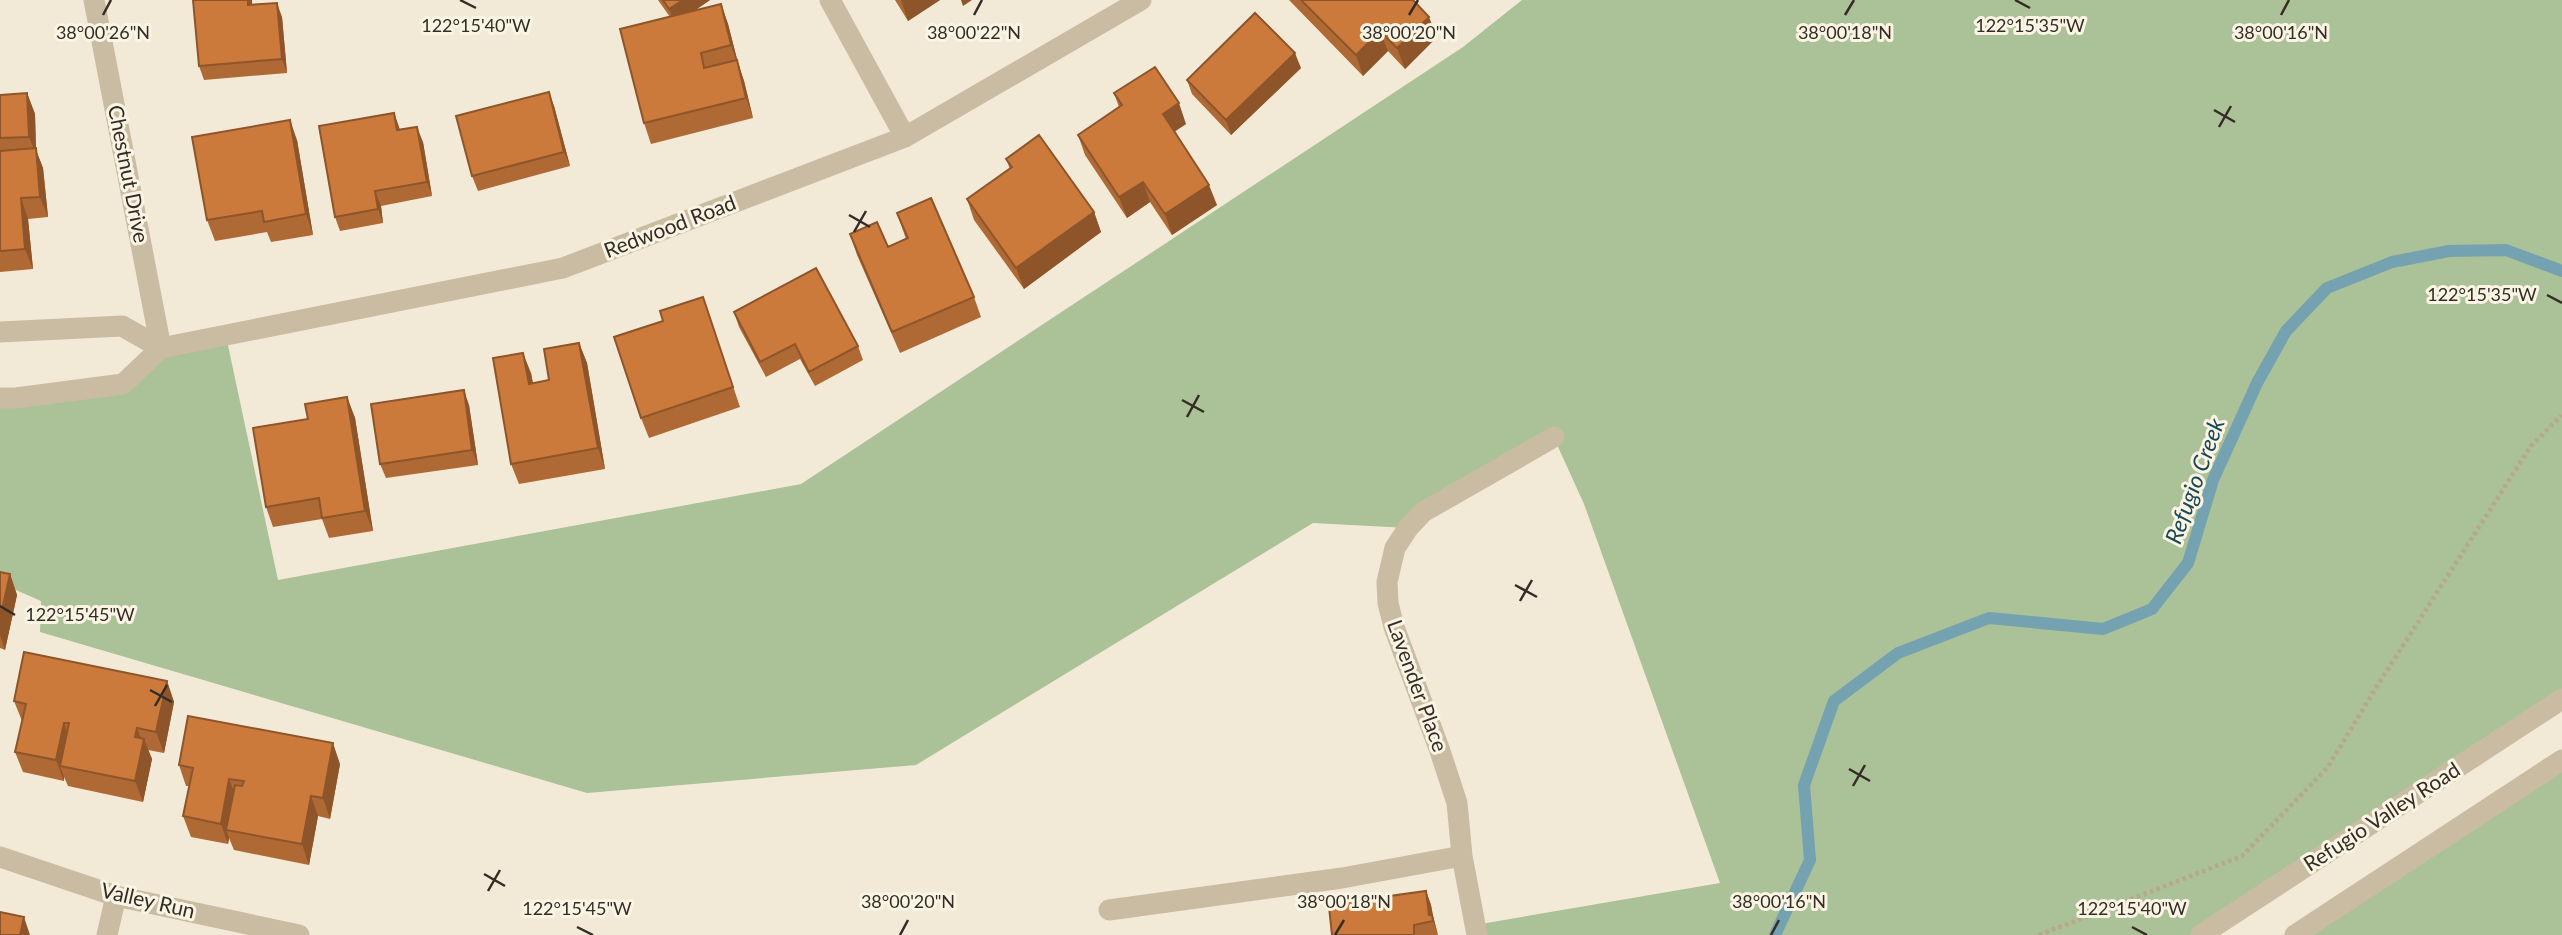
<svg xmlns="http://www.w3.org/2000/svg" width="2562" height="935" font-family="Lato,sans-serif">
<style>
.green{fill:#abc197}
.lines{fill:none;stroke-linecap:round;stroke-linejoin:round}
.stream{stroke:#75a2b0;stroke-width:12}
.path{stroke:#b6a78d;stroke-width:4.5;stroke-dasharray:3.5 3.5;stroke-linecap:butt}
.minor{stroke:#cabca3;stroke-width:21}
.wall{fill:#af6934}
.shaded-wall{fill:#8e552a}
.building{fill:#cb7a3c;stroke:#8e552a;stroke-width:2}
.ticks{fill:none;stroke:#352d25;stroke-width:2.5}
.labels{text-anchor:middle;stroke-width:6;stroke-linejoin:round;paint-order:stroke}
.street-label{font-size:21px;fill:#352d25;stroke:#faf4e4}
.water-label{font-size:23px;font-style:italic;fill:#194858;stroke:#faf4e4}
.ticks-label{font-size:18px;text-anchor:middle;fill:#352d25;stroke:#faf4e4;stroke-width:6;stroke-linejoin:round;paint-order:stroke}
</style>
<rect width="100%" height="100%" fill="#f2ead7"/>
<path class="green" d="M 1522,0 L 2562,0 L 2562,699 L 2201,935 L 1477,935 L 1475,925 L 1720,883 L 1584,504 L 1554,438 L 1408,528 L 1313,523 L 916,765 L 587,793 L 40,632 L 41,601 L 0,583 L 0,398 L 123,384 L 161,348 L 226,336 L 278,580 L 801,484 L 1463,47 Z
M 2562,760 L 2562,935 L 2295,935 Z"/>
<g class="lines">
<path class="stream" d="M 1775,935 L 1810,860 L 1804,785 L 1834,701 L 1898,653 L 1989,618 L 2103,629 L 2152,609 L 2188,563 L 2213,480 L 2257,383 L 2286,331 L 2327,288 L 2392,262 L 2449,251 L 2506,250 L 2562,271"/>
<path class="path" d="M 2039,935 L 2242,856 L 2328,767 L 2377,686 L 2531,446 L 2562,415"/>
<path class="minor" d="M 94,0 L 161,348
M 830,0 L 905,137
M 0,332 L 122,326 L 161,348
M 0,398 L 16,398 L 123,384 L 161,348 L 563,268 L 905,137 L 1141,0
M 0,857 L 116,896 L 299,935
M 1109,910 L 1342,878 L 1462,856
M 107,935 L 116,896
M 1477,935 L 1462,856 L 1457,803 L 1440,751 L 1394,627 L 1388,603 L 1387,582 L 1395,548 L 1408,528 L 1423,512 L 1554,437
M 2201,935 L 2562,699
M 2295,935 L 2562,760"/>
</g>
<path class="wall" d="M 193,0 L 252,0 L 252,5 L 282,17 L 287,73 L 204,80 L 199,66 Z
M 658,0 L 710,0 L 694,11 L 721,4 L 728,24 L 738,63 L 744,81 L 753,118 L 651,144 L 644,123 L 670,17 Z
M 895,0 L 940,0 L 908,21 Z
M 1289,0 L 1413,0 L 1437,37 L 1405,69 L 1388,51 L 1363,76 Z
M 1301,68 L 1231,135 L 1192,94 L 1187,80 Z
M 27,93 L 35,114 L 36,150 L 43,168 L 48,217 L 28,219 L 33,269 L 0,272 L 0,95 Z
M 1114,93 L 1186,124 L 1175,131 L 1217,205 L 1172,235 L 1150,202 L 1127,218 L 1085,155 L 1078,135 L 1119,107 Z
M 554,106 L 570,166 L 478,191 L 472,176 Z
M 394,113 L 400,130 L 423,142 L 432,196 L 381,206 L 383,223 L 340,231 L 335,217 Z
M 297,140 L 313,235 L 271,242 L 267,232 L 215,241 L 207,220 Z
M 1006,159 L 1094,212 L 1101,232 L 1024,289 L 974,220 L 967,199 L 1010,169 Z
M 897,213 L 974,297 L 981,317 L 900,353 L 857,255 L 850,234 L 888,247 L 906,239 Z
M 734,312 L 858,346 L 863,360 L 815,386 L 800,359 L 766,377 L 739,327 Z
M 710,317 L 740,407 L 649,438 L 641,418 Z
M 579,343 L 587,363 L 605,469 L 519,484 L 511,464 L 531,373 L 533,383 L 549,380 Z
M 347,397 L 355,418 L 373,531 L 329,538 L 322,519 L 273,527 L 266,507 L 308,419 Z
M 469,405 L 478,465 L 386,478 L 380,464 Z
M 0,572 L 10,574 L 17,595 L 5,650 L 0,648 Z
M 167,681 L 174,702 L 164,753 L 148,750 L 152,759 L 143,802 L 68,786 L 64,777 L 64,781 L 23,772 L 15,752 L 22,721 L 14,701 Z
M 340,764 L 330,819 L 318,816 L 309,865 L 234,850 L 229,838 L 228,844 L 191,837 L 183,816 L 189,786 L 186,786 L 179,765 Z
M 1426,891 L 1431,905 L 1433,916 L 1438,935 L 1332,935 L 1333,906 L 1353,897 L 1354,901 Z"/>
<path class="shaded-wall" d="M 248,0 L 252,0 L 253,20 L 248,5 Z
M 683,0 L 710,0 L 675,24 L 669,9 Z
M 901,0 L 940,0 L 908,21 Z
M 961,0 L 972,0 L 963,6 Z
M 277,3 L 282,17 L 287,73 L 282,59 Z
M 721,4 L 728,24 L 738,63 L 744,81 L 753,118 L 746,98 L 737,63 L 731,45 Z
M 1429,17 L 1437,37 L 1405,69 L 1397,48 Z
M 1380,31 L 1388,51 L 1363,76 L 1356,55 Z
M 1295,53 L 1301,68 L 1231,135 L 1226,120 Z
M 549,92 L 554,106 L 570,166 L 564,152 Z
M 27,93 L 35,114 L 36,150 L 43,168 L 48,217 L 40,197 L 37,156 L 29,137 Z
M 1179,103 L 1186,124 L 1171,134 L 1163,114 Z
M 394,113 L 399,127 L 402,145 L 397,130 Z
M 290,120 L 297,140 L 313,235 L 306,214 Z
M 417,127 L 423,142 L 432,196 L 427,182 Z
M 1143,182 L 1150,202 L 1127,218 L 1119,197 Z
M 1209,185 L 1217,205 L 1172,235 L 1165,214 Z
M 375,191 L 381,206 L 383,223 L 378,209 Z
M 21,198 L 28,219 L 33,269 L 25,249 Z
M 1094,212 L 1101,232 L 1024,289 L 1016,268 Z
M 579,343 L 587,363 L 605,469 L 598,448 Z
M 523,353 L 531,373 L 536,404 L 529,384 Z
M 464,390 L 469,405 L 478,465 L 472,450 Z
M 347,397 L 355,418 L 373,531 L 365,511 Z
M 10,574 L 17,595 L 5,650 L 0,635 L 0,619 Z
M 167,681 L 174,702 L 164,753 L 156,732 Z
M 64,723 L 72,743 L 60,766 L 64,777 L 64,781 L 56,760 Z
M 137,728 L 143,745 L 144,739 L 152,759 L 143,802 L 135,781 L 135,737 Z
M 333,743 L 340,764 L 330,819 L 323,798 Z
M 229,779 L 237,799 L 226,830 L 229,838 L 228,844 L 221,824 Z
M 311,796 L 318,816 L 309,865 L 302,844 Z
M 1426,891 L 1431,905 L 1433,916 L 1438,935 L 1433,921 L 1429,915 Z
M 24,917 L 30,935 L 20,935 Z"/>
<path class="building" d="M 193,0 L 248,0 L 248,5 L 277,3 L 282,59 L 199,66 Z
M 663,0 L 683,0 L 669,9 Z
M 1301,0 L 1413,0 L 1429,17 L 1397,48 L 1380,31 L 1356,55 Z
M 721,4 L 731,45 L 701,53 L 704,68 L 737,60 L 746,98 L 644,123 L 620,29 Z
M 1255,13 L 1295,53 L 1226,120 L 1187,80 Z
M 1155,67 L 1179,103 L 1163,114 L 1209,185 L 1165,214 L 1143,182 L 1119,197 L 1078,135 L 1122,105 L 1114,93 Z
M 549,92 L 564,152 L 472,176 L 456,116 Z
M 27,93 L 29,137 L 0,138 L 0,95 Z
M 394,113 L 397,130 L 417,127 L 427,182 L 375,191 L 378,209 L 335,217 L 319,126 Z
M 290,120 L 306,214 L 264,222 L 262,211 L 207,220 L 192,137 Z
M 1039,135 L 1094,212 L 1016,268 L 967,199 L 1012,167 L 1006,159 Z
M 36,148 L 40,197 L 21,198 L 25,249 L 0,251 L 0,151 Z
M 931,198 L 974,297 L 892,332 L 850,234 L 877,222 L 888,247 L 908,238 L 897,213 Z
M 816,268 L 858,346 L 809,372 L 795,344 L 760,362 L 734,312 Z
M 703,297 L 733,387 L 641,418 L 614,337 L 663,321 L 660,311 Z
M 579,343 L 598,448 L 511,464 L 493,358 L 523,353 L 529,384 L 549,380 L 544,349 Z
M 464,390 L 472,450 L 380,464 L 371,404 Z
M 347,397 L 365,511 L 322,518 L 319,498 L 266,507 L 253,428 L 308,419 L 305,404 Z
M 0,572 L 10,574 L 0,619 Z
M 24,652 L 167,681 L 156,732 L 137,728 L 135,737 L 144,739 L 135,781 L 60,766 L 69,723 L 64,723 L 56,760 L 15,752 L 26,704 L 14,701 Z
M 188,716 L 333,743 L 323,798 L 311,796 L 302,844 L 226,830 L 235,785 L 242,786 L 244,781 L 229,779 L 221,824 L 183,816 L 193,768 L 179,765 Z
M 1426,891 L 1429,915 L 1432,915 L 1433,921 L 1414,925 L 1414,935 L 1332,935 L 1329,907 L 1333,906 L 1333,901 L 1353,897 L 1353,901 Z
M 0,912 L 24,917 L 20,935 L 0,935 Z"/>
<path class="ticks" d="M 460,0 L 476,8M 2015,0 L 2030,8M 103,15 L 111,0M 974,15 L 982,0M 1409,15 L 1418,0M 1845,15 L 1854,0M 2281,15 L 2289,0M 2214,110 L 2235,122M 2219,127 L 2231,106M 849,215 L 870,227M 854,232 L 866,211M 2547,295 L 2562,303M 1182,400 L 1204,412M 1187,417 L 1199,395M 1515,585 L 1537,597M 1520,601 L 1532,580M 0,606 L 15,615M 150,690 L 172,702M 155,706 L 167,685M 1849,769 L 1870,781M 1853,786 L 1865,765M 484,874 L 505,886M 488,891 L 500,870M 577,927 L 593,935M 2132,927 L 2147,935M 900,935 L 908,920M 1335,935 L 1344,920M 1771,935 L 1779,920"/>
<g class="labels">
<g class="street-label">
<text transform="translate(128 174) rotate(79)" y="7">Chestnut Drive</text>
<text transform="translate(670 227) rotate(-21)" y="7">Redwood Road</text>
<text transform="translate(1417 686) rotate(70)" y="7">Lavender Place</text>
<text transform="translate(2382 817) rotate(-33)" y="7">Refugio Valley Road</text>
<text transform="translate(148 901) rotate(13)" y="7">Valley Run</text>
</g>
<g class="water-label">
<text transform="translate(2195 481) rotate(-70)" y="8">Refugio Creek</text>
</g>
</g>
<g class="ticks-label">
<text x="476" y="32">122°15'40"W</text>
<text x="2030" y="32">122°15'35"W</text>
<text x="103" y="39">38°00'26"N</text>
<text x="974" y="39">38°00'22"N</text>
<text x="1409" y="39">38°00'20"N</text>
<text x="1845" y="39">38°00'18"N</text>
<text x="2281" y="39">38°00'16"N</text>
<text x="2482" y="301">122°15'35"W</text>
<text x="80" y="621">122°15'45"W</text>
<text x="908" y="908">38°00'20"N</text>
<text x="1344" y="908">38°00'18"N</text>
<text x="1779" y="908">38°00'16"N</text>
<text x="577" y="915">122°15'45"W</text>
<text x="2132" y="915">122°15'40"W</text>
</g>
</svg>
